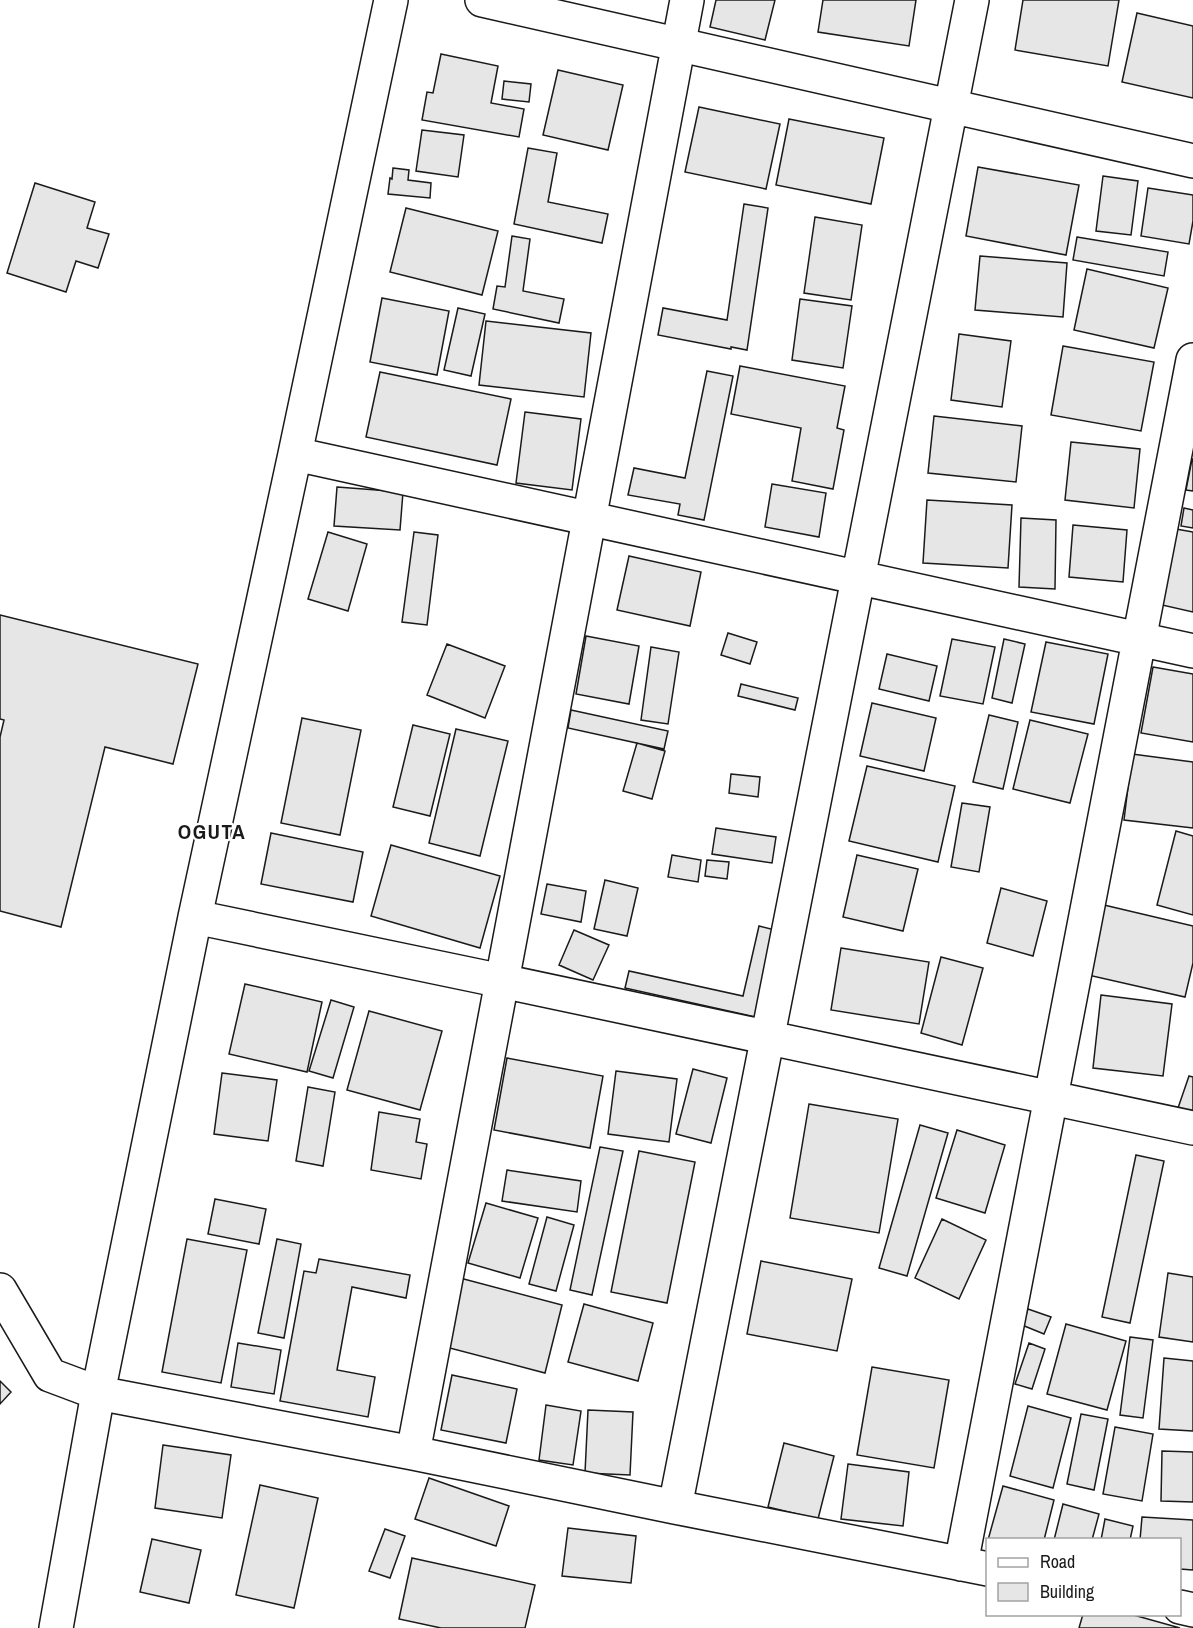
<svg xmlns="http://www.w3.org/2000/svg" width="1193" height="1628" font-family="'Archivo Narrow',sans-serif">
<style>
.building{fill:#e6e6e6;stroke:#1a1a1a;stroke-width:1.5}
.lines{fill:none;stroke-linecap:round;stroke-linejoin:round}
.minor-casing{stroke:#1a1a1a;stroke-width:36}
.minor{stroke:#fff;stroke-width:33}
.labels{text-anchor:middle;stroke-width:4.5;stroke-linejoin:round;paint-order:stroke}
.district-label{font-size:21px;font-weight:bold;letter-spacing:1.5px;fill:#1a1a1a;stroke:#fff}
</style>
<rect width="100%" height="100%" fill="#fff"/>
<path class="building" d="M 716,0 L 775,0 L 765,40 L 710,27 Z
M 823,0 L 916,0 L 909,46 L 818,32 Z
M 1023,0 L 1119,0 L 1108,66 L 1015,50 Z
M 1137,13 L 1193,26 L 1193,98 L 1122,82 Z
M 441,54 L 498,66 L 491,103 L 524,109 L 519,137 L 422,120 L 427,92 L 433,93 Z
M 558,70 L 623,85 L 608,150 L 543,135 Z
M 504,81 L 531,84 L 529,102 L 502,99 Z
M 699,107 L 780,124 L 766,189 L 685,172 Z
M 789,119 L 884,138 L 871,204 L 776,185 Z
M 422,130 L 464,135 L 458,177 L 416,171 Z
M 528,148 L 557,153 L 548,202 L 608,214 L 602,243 L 514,224 Z
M 978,167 L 1079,185 L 1066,255 L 966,236 Z
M 393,168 L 409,170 L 408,180 L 431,183 L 430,198 L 388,194 L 390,178 L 392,179 Z
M 1103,176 L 1138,181 L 1131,235 L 1096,231 Z
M 35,183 L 95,202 L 87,228 L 109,234 L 98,268 L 76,261 L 66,292 L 7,273 Z
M 1148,188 L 1193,195 L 1193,221 L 1189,244 L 1141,236 Z
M 744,204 L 768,208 L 747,350 L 731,347 L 731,349 L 658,335 L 663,308 L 727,320 Z
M 406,208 L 498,231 L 482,295 L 390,272 Z
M 815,217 L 862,225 L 851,300 L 804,293 Z
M 512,236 L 530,239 L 523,291 L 564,299 L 559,323 L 493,309 L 497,286 L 505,287 Z
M 1077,237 L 1168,252 L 1164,276 L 1073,260 Z
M 980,256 L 1067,263 L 1063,317 L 975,310 Z
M 1087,269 L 1168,288 L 1154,348 L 1074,330 Z
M 382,298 L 449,311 L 437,375 L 370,362 Z
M 800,299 L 852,306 L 843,368 L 792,360 Z
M 458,308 L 485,314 L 471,376 L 444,370 Z
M 486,321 L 591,333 L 584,397 L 479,385 Z
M 959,334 L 1011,341 L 1002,407 L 951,400 Z
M 1063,346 L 1154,362 L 1141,431 L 1051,415 Z
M 740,366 L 845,386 L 837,428 L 844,430 L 833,489 L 792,481 L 801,428 L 731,414 Z
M 707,371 L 733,376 L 704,520 L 678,515 L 680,504 L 628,495 L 634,468 L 685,478 Z
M 380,372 L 511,399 L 497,465 L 366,437 Z
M 525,412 L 581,419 L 572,490 L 516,483 Z
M 934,416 L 1022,426 L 1016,482 L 928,473 Z
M 1071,442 L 1140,449 L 1134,508 L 1065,500 Z
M 1192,459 L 1193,459 L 1193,491 L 1186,490 Z
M 772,484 L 826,493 L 819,537 L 765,527 Z
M 337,487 L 403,492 L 400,530 L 334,526 Z
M 927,500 L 1012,505 L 1008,568 L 923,563 Z
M 1184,508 L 1193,510 L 1193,528 L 1181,526 Z
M 1021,518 L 1056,520 L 1055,589 L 1019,587 Z
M 1073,525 L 1127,530 L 1123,582 L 1069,577 Z
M 1176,529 L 1193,532 L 1193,612 L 1162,605 Z
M 328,532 L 367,544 L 348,611 L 308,599 Z
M 414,532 L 438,535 L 427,625 L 402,622 Z
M 629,556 L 701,572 L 690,626 L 617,610 Z
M 0,615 L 198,664 L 173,764 L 105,747 L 61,927 L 0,911 L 0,737 L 4,720 L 0,719 Z
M 728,633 L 757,642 L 750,664 L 721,655 Z
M 586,636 L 639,646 L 629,704 L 576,694 Z
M 952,639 L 995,647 L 983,704 L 940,696 Z
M 1004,639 L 1025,644 L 1012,703 L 992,698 Z
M 1046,642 L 1108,654 L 1094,724 L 1031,712 Z
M 447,644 L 505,666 L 485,718 L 427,695 Z
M 651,647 L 679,652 L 668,724 L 641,720 Z
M 887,654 L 937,666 L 929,701 L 879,689 Z
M 1153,667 L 1193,674 L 1193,742 L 1141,733 Z
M 741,684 L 798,698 L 795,710 L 738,696 Z
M 872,703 L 936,718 L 924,771 L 860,756 Z
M 571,710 L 668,731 L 664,749 L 568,728 Z
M 989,715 L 1018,722 L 1003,789 L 973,782 Z
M 302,718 L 361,730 L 340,835 L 281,823 Z
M 1030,720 L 1088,734 L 1070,803 L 1013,789 Z
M 413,725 L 450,734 L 430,816 L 393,807 Z
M 456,729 L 508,741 L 480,856 L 429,843 Z
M 637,743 L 665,751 L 652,799 L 623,791 Z
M 1132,754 L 1193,762 L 1193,828 L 1124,820 Z
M 867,766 L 955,786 L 938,862 L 849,841 Z
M 731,774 L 760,777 L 758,797 L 729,793 Z
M 962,803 L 990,807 L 979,872 L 951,867 Z
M 716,828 L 776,837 L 772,863 L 712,854 Z
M 1176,831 L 1193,836 L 1193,915 L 1157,905 Z
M 271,833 L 363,852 L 353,902 L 261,884 Z
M 391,845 L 500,876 L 480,948 L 371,916 Z
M 672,855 L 701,860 L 698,882 L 668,877 Z
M 857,855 L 918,869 L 903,931 L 843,917 Z
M 707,860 L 729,862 L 727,879 L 705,876 Z
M 605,880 L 638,888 L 627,936 L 594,929 Z
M 547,884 L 586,891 L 581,922 L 541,914 Z
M 1001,888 L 1047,901 L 1033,956 L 987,943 Z
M 1104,905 L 1193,926 L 1193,963 L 1185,997 L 1088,975 Z
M 759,926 L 779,931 L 760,1018 L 625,988 L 629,971 L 743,996 Z
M 574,930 L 609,945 L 593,980 L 559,965 Z
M 841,948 L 929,962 L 919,1024 L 831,1010 Z
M 941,957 L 983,968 L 962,1045 L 921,1033 Z
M 245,984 L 322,1002 L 307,1072 L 229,1054 Z
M 1101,995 L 1172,1004 L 1163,1076 L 1093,1068 Z
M 331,1000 L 354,1007 L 333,1078 L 309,1071 Z
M 369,1011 L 442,1031 L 420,1110 L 347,1090 Z
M 507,1058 L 603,1076 L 590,1148 L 494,1130 Z
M 693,1069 L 727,1078 L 711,1143 L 676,1134 Z
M 616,1071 L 677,1079 L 669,1142 L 608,1134 Z
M 222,1073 L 277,1080 L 268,1141 L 214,1134 Z
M 1189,1076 L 1193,1077 L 1193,1113 L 1178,1108 Z
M 308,1087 L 335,1092 L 323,1166 L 296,1161 Z
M 809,1104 L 898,1119 L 879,1233 L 790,1218 Z
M 379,1112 L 420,1119 L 416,1142 L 427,1144 L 421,1179 L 371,1170 Z
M 920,1125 L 948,1133 L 907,1276 L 879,1268 Z
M 957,1130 L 1005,1145 L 985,1213 L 936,1198 Z
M 600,1147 L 623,1151 L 592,1295 L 570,1290 Z
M 639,1151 L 695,1162 L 667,1303 L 611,1292 Z
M 1136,1155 L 1164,1161 L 1130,1323 L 1102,1317 Z
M 507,1170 L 581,1181 L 577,1212 L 502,1201 Z
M 215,1199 L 266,1209 L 259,1244 L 208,1234 Z
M 486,1203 L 538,1218 L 520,1278 L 468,1263 Z
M 547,1217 L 574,1225 L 556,1291 L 529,1284 Z
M 942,1219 L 986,1240 L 959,1299 L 915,1278 Z
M 187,1239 L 247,1250 L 221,1383 L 162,1372 Z
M 277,1239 L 301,1244 L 284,1338 L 258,1333 Z
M 319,1259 L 410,1275 L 406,1298 L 352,1287 L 337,1370 L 375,1377 L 368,1417 L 280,1401 L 304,1271 L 316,1273 Z
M 761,1261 L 852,1279 L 837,1351 L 747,1334 Z
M 1168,1273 L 1193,1277 L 1193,1342 L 1159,1337 Z
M 460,1278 L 562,1305 L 545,1373 L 442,1346 Z
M 584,1304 L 653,1323 L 638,1381 L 568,1362 Z
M 1028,1309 L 1051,1317 L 1044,1334 L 1022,1325 Z
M 1066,1324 L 1126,1341 L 1107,1410 L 1047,1394 Z
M 1130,1337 L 1153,1340 L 1143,1418 L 1120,1415 Z
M 238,1343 L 281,1350 L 274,1394 L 231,1387 Z
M 1029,1343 L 1045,1349 L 1032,1389 L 1015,1384 Z
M 1164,1358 L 1193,1361 L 1193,1431 L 1159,1429 Z
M 872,1367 L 949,1380 L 934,1468 L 857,1455 Z
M 452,1375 L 517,1389 L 506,1443 L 441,1430 Z
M 0,1381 L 11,1392 L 0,1404 Z
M 546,1405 L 581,1411 L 573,1465 L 539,1460 Z
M 1028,1406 L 1071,1418 L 1053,1488 L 1010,1476 Z
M 588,1410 L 633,1412 L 630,1475 L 585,1473 Z
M 1081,1414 L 1108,1419 L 1094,1490 L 1067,1484 Z
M 1115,1427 L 1153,1434 L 1142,1501 L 1103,1494 Z
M 784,1443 L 834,1456 L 818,1519 L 768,1507 Z
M 163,1445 L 231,1455 L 222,1518 L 155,1508 Z
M 1162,1451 L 1193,1452 L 1193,1502 L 1161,1501 Z
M 848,1464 L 909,1472 L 903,1526 L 841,1519 Z
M 429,1478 L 509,1506 L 496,1546 L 415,1519 Z
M 260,1485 L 318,1498 L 294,1608 L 236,1595 Z
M 1003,1486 L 1054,1500 L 1044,1540 L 988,1540 Z
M 1063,1504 L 1099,1514 L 1092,1540 L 1054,1540 Z
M 1142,1517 L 1193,1520 L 1193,1570 L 1180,1569 L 1180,1540 L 1140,1540 Z
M 1105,1519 L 1133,1526 L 1130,1540 L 1101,1540 Z
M 568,1528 L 636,1536 L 631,1583 L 562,1576 Z
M 385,1529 L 405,1536 L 390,1578 L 369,1571 Z
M 152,1539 L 201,1550 L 189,1603 L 140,1592 Z
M 412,1558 L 535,1585 L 525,1628 L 441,1628 L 399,1619 Z
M 1083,1614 L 1130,1614 L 1180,1628 L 1079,1628 Z"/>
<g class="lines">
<g class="minor-casing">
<path id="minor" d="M 482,0 L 1193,161
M 295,454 L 1193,651
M 195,917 L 502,981 L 1193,1128
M 0,1290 L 50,1375 L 98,1393 L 413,1453 L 675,1507 L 988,1569
M 413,1453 L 687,0
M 675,1507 L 972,0
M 961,1564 L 1193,360
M 1180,1607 L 1193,1610
M 56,1628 L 98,1393 L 195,917 L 295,454 L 391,0"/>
</g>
<use href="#minor" class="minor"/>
</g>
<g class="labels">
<g class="district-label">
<text x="212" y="839">OGUTA</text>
</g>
</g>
<rect x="986" y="1538" width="195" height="78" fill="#ffffff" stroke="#a3a3a3" stroke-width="1.5"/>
<rect x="998" y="1558" width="30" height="9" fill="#ffffff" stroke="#a3a3a3" stroke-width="1.5"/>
<text x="1040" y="1568" font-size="18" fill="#1a1a1a">Road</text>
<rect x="998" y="1583" width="30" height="18" fill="#e6e6e6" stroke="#a3a3a3" stroke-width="1.5"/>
<text x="1040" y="1598" font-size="18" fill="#1a1a1a">Building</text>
</svg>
